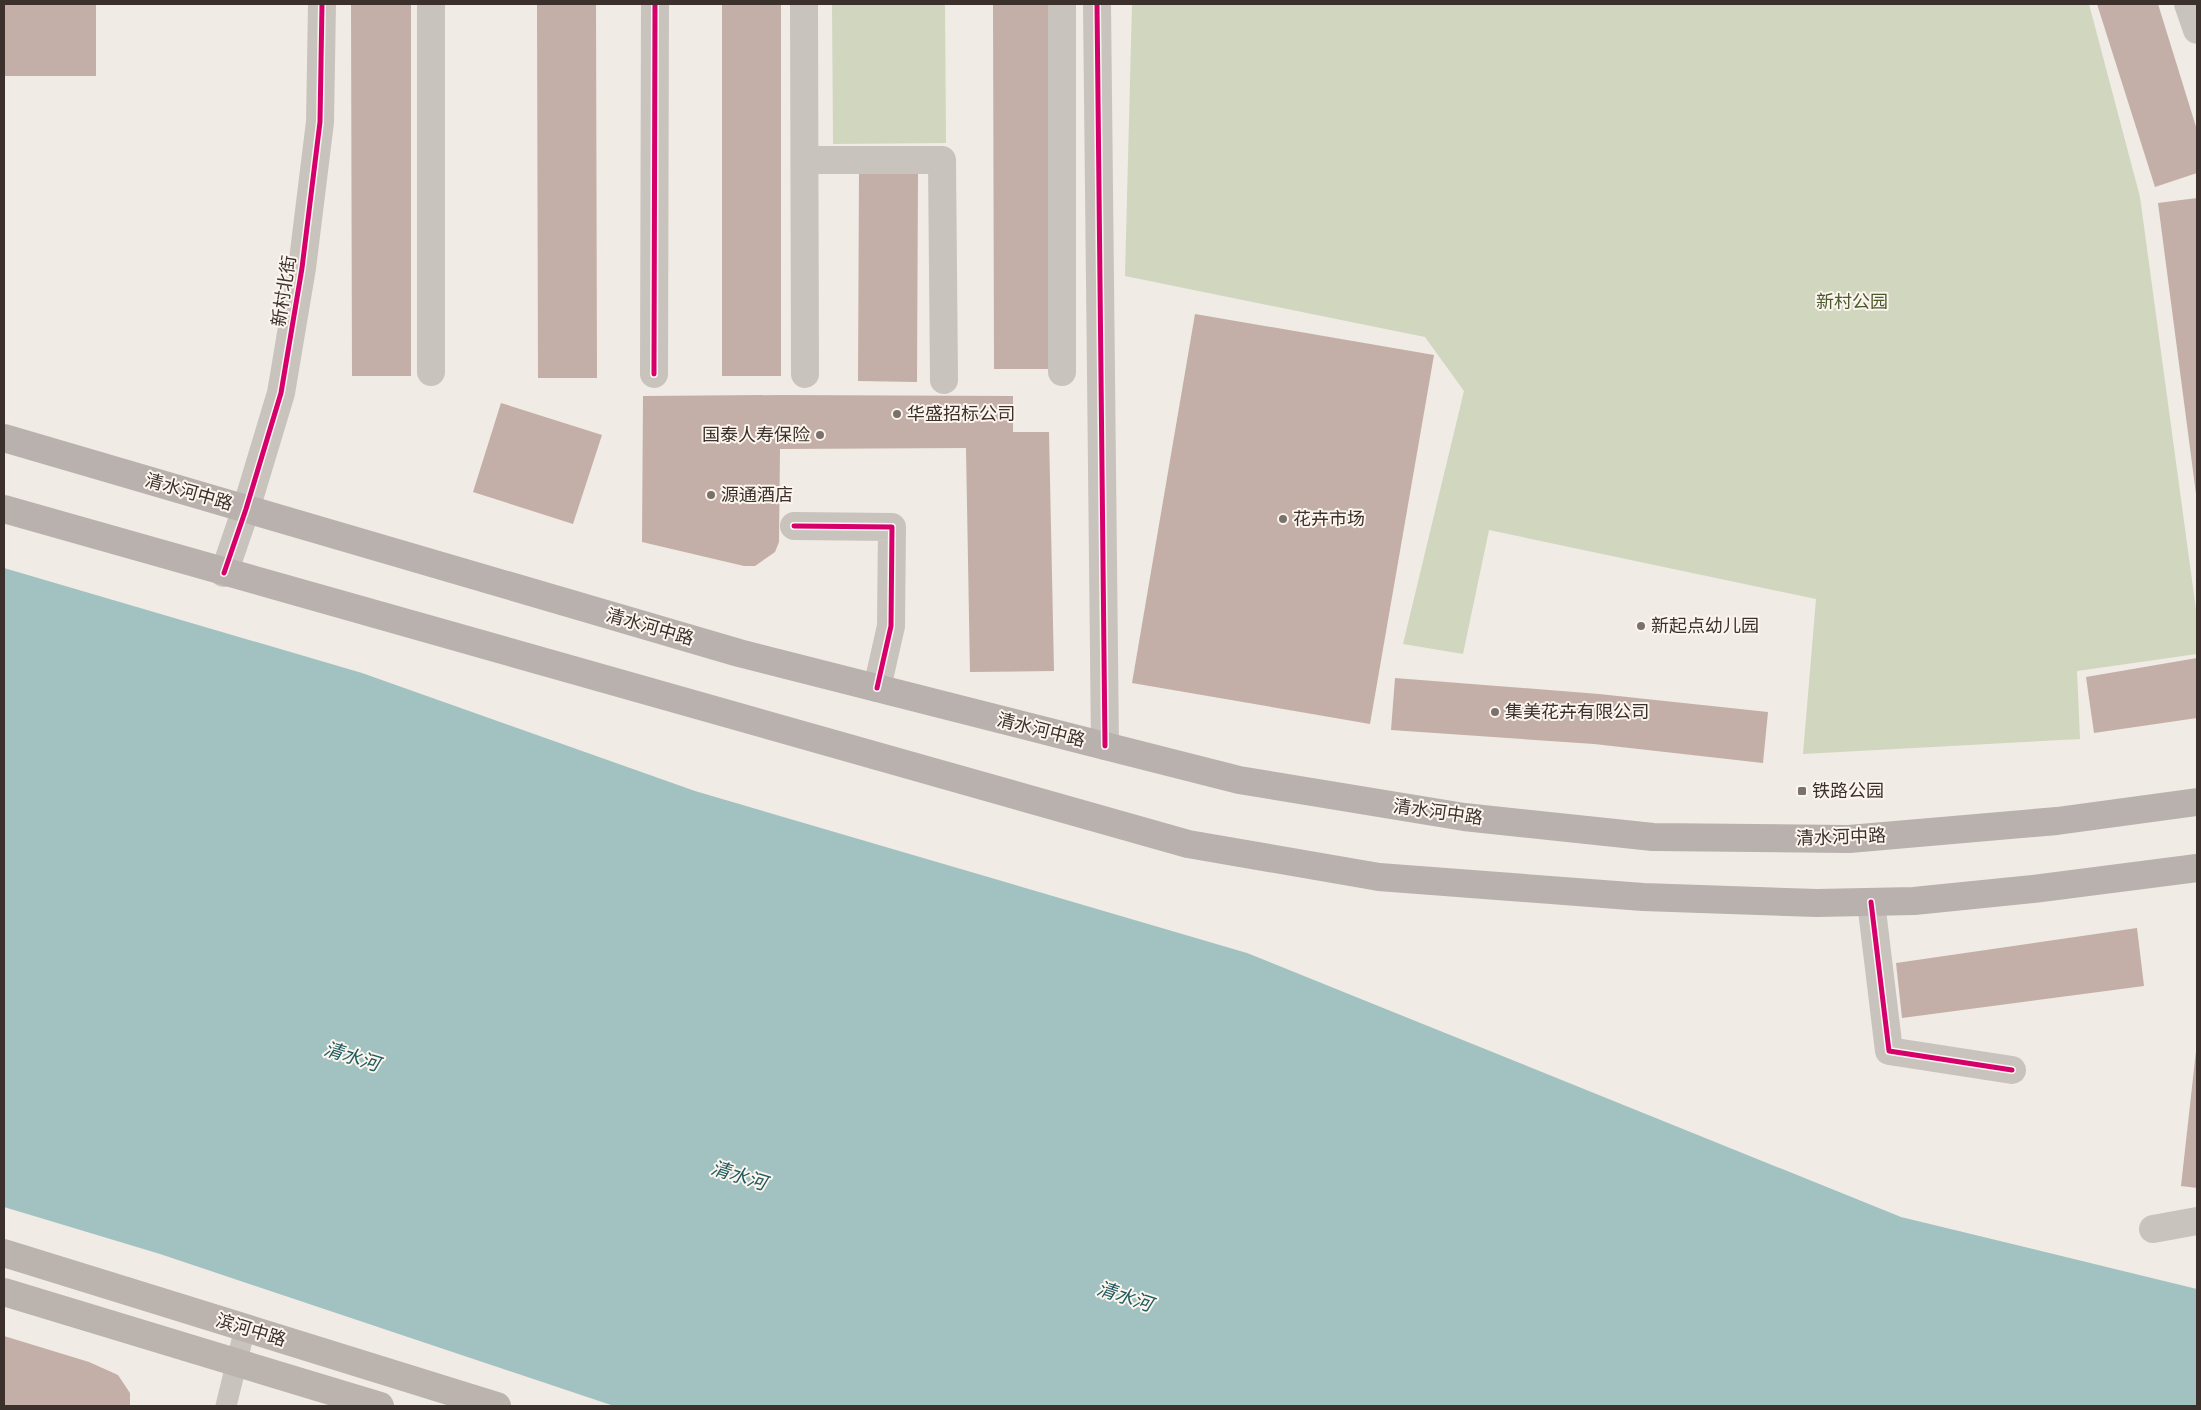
<svg xmlns="http://www.w3.org/2000/svg" width="2201" height="1410" font-family="'Source Sans 3','Noto Sans SC',sans-serif">
<style>
.green{fill:#d1d6bf}
.water{fill:#a1c2c1}
.building{fill:#c3afa7}
.lines{fill:none;stroke-linecap:round;stroke-linejoin:round}
.service{stroke:#c9c3be;stroke-width:21}
.minor{stroke:#c9c3be;stroke-width:28}
.tertiary{stroke:#c9c3be;stroke-width:28}
.secondary{stroke:#bab3ae;stroke-width:28}
.primary{stroke:#b8b1ad;stroke-width:28}
.cycleway-casing{stroke:#fbf5ee;stroke-width:8}
.cycleway{stroke:#d6006c;stroke-width:5}
.poi-dot{fill:#7a716c;stroke:#fbf5ee;stroke-width:2}
.labels{text-anchor:middle;stroke-width:4;stroke-linejoin:round;paint-order:stroke}
.street-label{font-size:18px;fill:#3b302b;stroke:#fbf5ee}
.park-label{font-size:18px;fill:#4a5a2e;stroke:#fbf5ee}
.poi-label{font-size:18px;fill:#3b302b;stroke:#fbf5ee;text-anchor:start}
.water-label{font-size:19px;font-style:italic;fill:#1f5a5e;stroke:#fbf5ee}
</style>
<rect width="100%" height="100%" fill="#f0ebe5"/>
<path class="green" d="M 832,4 L 945,4 L 946,143 L 833,144 Z
M 1132,4 L 2089,4 L 2140,197 L 2197,617 L 2197,654 L 2077,671 L 2080,739 L 1803,754 L 1816,599 L 1489,530 L 1463,654 L 1403,644 L 1464,391 L 1425,337 L 1125,276 Z"/>
<path class="water" d="M 4,568 L 362,673 L 695,791 L 1247,953 L 1901,1217 L 2197,1289 L 2197,1406 L 614,1406 L 160,1254 L 4,1207 Z"/>
<path class="building" d="M 5,4 L 96,4 L 96,76 L 5,76 Z
M 351,4 L 411,4 L 411,376 L 352,376 Z
M 537,4 L 596,4 L 597,378 L 538,378 Z
M 722,4 L 781,4 L 781,376 L 722,376 Z
M 993,4 L 1052,4 L 1053,369 L 994,369 Z
M 2097,4 L 2158,4 L 2197,130 L 2197,173 L 2155,187 Z
M 859,173 L 918,173 L 917,382 L 858,381 Z
M 2197,198 L 2197,494 L 2196,494 L 2158,203 Z
M 1195,314 L 1434,355 L 1370,724 L 1132,683 Z
M 781,395 L 1013,396 L 1013,432 L 1049,432 L 1054,671 L 970,672 L 966,448 L 780,449 L 779,542 L 775,552 L 755,566 L 744,566 L 642,542 L 643,396 Z
M 501,403 L 602,435 L 573,524 L 473,492 Z
M 2197,658 L 2197,718 L 2094,733 L 2086,677 Z
M 1395,678 L 1599,694 L 1768,712 L 1763,763 L 1594,744 L 1391,730 Z
M 2137,928 L 2144,986 L 1902,1018 L 1896,963 Z
M 2196,1051 L 2197,1051 L 2197,1188 L 2181,1186 Z
M 4,1336 L 89,1362 L 118,1375 L 130,1393 L 130,1406 L 4,1406 Z"/>
<g class="lines">
<path class="service" d="M 226,1406 L 245,1328"/>
<path class="minor" d="M 431,4 L 431,372
M 804,4 L 805,374
M 1062,4 L 1062,372
M 2188,4 L 2197,30
M 805,160 L 942,160 L 944,380
M 654,374 L 655,4
M 794,526 L 892,527 L 891,626 L 877,688
M 1871,902 L 1889,1051 L 2012,1070
M 2153,1229 L 2197,1221"/>
<path class="tertiary" d="M 1097,4 L 1105,746
M 224,573 L 246,509 L 281,393 L 302,268 L 320,122 L 322,4"/>
<path class="secondary" d="M 4,1253 L 497,1406
M 4,1292 L 380,1406"/>
<path class="primary" d="M 4,438 L 739,653 L 1239,780 L 1464,817 L 1653,837 L 1849,839 L 2057,821 L 2197,802
M 4,509 L 1188,844 L 1379,877 L 1643,897 L 1817,903 L 1914,901 L 2033,889 L 2197,868"/>
<g class="cycleway-casing">
<path id="cycleway" d="M 1097,4 L 1105,746
M 654,374 L 655,4
M 794,526 L 892,527 L 891,626 L 877,688
M 224,573 L 246,509 L 281,393 L 302,268 L 320,122 L 322,4
M 1871,902 L 1889,1051 L 2012,1070"/>
</g>
<use href="#cycleway" class="cycleway"/>
</g>
<g class="poi-dot">
<circle cx="897" cy="414" r="5"/>
<circle cx="820" cy="435" r="5"/>
<circle cx="711" cy="495" r="5"/>
<circle cx="1283" cy="519" r="5"/>
<circle cx="1641" cy="626" r="5"/>
<circle cx="1495" cy="712" r="5"/>
<rect x="1797" y="786" width="10" height="10" rx="2.5"/>
</g>
<g class="labels">
<g class="street-label">
<text transform="translate(284 291) rotate(-81)" y="6">新村北街</text>
<text transform="translate(189 492) rotate(16)" y="6">清水河中路</text>
<text transform="translate(650 627) rotate(16)" y="6">清水河中路</text>
<text transform="translate(1041 730) rotate(14)" y="6">清水河中路</text>
<text transform="translate(1438 812) rotate(8)" y="6">清水河中路</text>
<text transform="translate(1841 837) rotate(-2)" y="6">清水河中路</text>
<text transform="translate(251 1330) rotate(17)" y="6">滨河中路</text>
</g>
<g class="park-label">
<text x="1852" y="308">新村公园</text>
</g>
<g class="poi-label">
<text x="907" y="420">华盛招标公司</text>
<text x="810" y="441" text-anchor="end">国泰人寿保险</text>
<text x="721" y="501">源通酒店</text>
<text x="1293" y="525">花卉市场</text>
<text x="1651" y="632">新起点幼儿园</text>
<text x="1505" y="718">集美花卉有限公司</text>
<text x="1812" y="797">铁路公园</text>
</g>
<g class="water-label">
<text transform="translate(352 1056) rotate(17)" y="7">清水河</text>
<text transform="translate(739 1175) rotate(17)" y="7">清水河</text>
<text transform="translate(1125 1296) rotate(18)" y="7">清水河</text>
</g>
</g>
<rect width="2201" height="1410" fill="none" stroke="#3b302b" stroke-width="10"/>
</svg>
